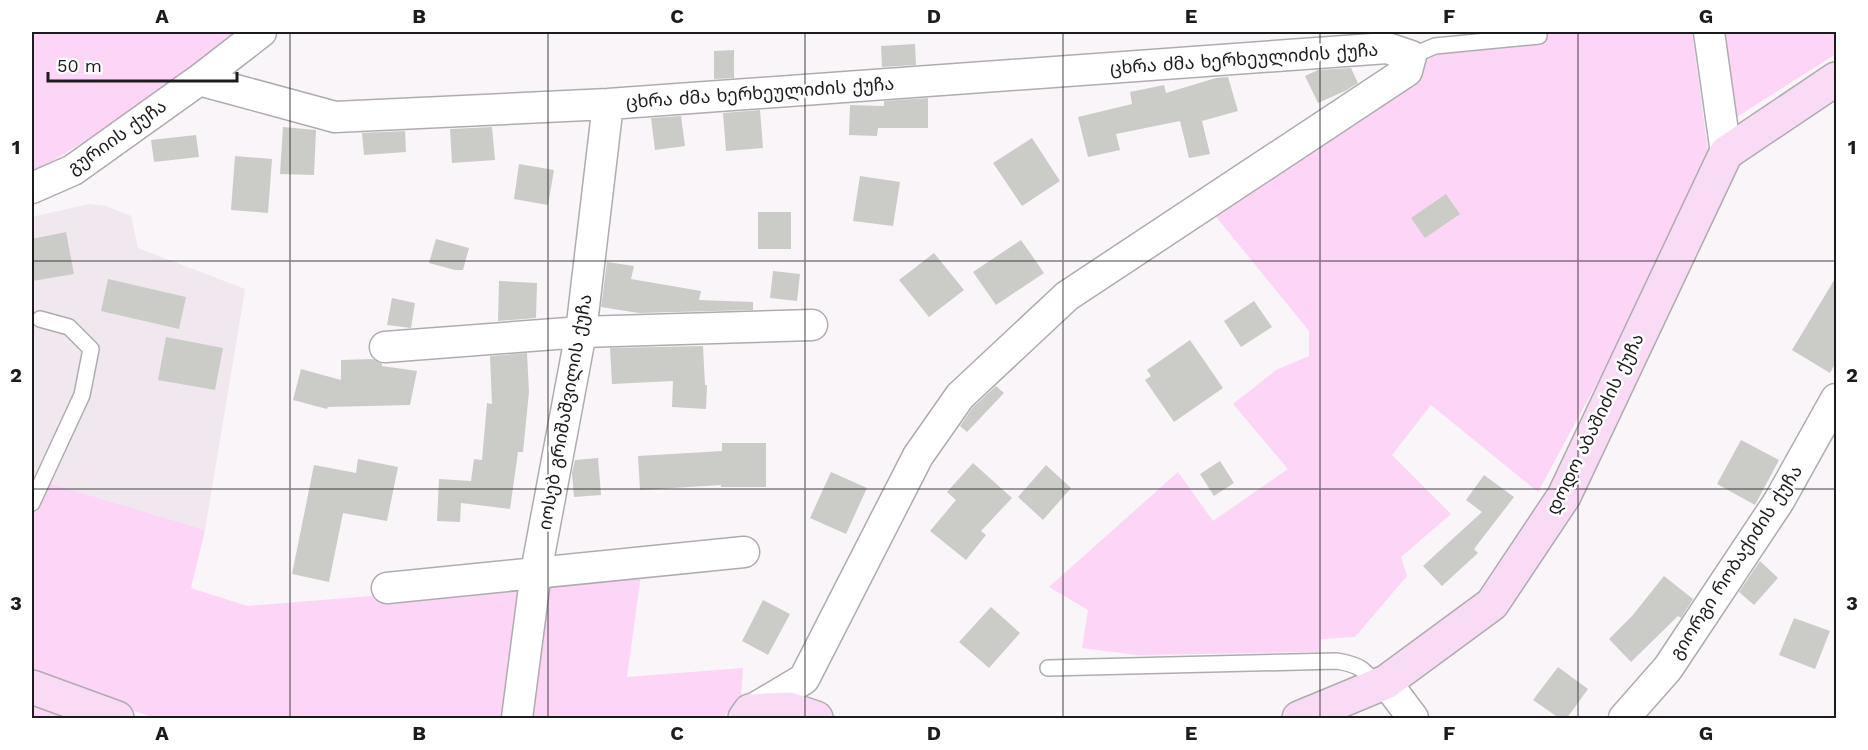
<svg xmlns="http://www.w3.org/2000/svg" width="1868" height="750" font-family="'Work Sans','Noto Sans Georgian',sans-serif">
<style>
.built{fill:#f1e7ef}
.green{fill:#fdd5f7}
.building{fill:#cbccc8}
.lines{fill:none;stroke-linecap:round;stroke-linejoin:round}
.lane-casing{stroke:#afacaf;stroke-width:18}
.street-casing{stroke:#afacaf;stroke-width:33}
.secondary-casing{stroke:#afacaf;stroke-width:36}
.lane{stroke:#fff;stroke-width:15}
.street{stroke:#fff;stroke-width:30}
.secondary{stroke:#f9dbf5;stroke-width:33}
.grid{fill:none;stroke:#1d1c1d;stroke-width:1.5;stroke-opacity:0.55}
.labels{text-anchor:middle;stroke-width:5;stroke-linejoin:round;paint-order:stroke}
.street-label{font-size:18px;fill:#1d1c1d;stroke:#fff}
.neatline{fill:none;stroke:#1d1c1d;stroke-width:2}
.grid-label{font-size:20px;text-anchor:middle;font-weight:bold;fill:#1d1c1d}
</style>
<rect width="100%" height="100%" fill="#f9f5f8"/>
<path class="built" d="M 89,204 L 106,206 L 131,216 L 138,248 L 245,289 L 205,530 L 32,478 L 32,217 Z"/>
<path class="green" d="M 32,32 L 247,32 C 180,85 106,129 32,173 Z
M 1502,32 L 1692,32 L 1708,151 L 1659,268 L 1538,492 L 1431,405 L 1392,455 L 1451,514 L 1401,557 L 1407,576 L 1355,637 L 1321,639 L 1320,652 L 1137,655 L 1082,648 L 1088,610 L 1049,587 L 1178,472 L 1213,521 L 1288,469 L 1233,404 L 1276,370 L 1309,356 L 1309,331 L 1213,213 L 1418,82 L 1428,40 Z
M 1722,32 L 1836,32 L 1836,54 L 1735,118 Z
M 32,478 L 205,530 L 191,588 L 247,606 L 641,574 L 627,677 L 743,668 L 741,697 L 723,718 L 154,718 L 32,673 Z
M 32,701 L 80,718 L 32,718 Z"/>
<path class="building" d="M 915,44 L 916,65 L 882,67 L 881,46 Z
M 734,50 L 734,78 L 714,79 L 714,51 Z
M 1351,68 L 1358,83 L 1345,91 L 1318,103 L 1305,76 L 1318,70 Z
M 1228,77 L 1238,111 L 1202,121 L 1210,154 L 1189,158 L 1180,121 L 1116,134 L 1120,150 L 1088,157 L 1078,117 L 1132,104 L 1130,92 L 1164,85 L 1166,93 L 1216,78 Z
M 928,98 L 928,128 L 878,128 L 877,136 L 849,135 L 850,105 L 884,106 L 884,101 Z
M 760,110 L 763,148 L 726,151 L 723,113 Z
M 681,116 L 685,146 L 655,150 L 651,118 Z
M 283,127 L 316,130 L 314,175 L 280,174 Z
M 492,127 L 495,160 L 452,163 L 450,129 Z
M 405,131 L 406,152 L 364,155 L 362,133 Z
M 196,135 L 199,157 L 154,162 L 151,140 Z
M 1032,138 L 1060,181 L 1022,206 L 993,163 Z
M 235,156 L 272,159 L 268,213 L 231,210 Z
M 519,164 L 554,170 L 548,205 L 514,199 Z
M 860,176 L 900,182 L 893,226 L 853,221 Z
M 1446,194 L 1460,214 L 1425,238 L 1411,218 Z
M 758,212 L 791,212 L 791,249 L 758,249 Z
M 66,232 L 74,274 L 32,281 L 32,239 Z
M 436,239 L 469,248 L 463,270 L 455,270 L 429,263 Z
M 1021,240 L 1044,273 L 996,305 L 973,272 Z
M 934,253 L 964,290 L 929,317 L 899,280 Z
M 607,262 L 634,266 L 631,279 L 701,291 L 699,300 L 753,302 L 753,310 L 639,313 L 601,307 Z
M 773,271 L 800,274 L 797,301 L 770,298 Z
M 1836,277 L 1836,362 L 1830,373 L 1792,350 Z
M 108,279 L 186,297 L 179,329 L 101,311 Z
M 499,281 L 537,283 L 536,318 L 498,321 Z
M 392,298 L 415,303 L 411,328 L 387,325 Z
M 1254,301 L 1272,327 L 1241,347 L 1224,321 Z
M 166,337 L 223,348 L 215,390 L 158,380 Z
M 1190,340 L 1223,388 L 1174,422 L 1145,380 L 1151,376 L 1147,370 Z
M 703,346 L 705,385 L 707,385 L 706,409 L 672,407 L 673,381 L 612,384 L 610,348 Z
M 527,353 L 529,392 L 523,452 L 518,452 L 510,509 L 461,503 L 460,522 L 437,521 L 439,479 L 471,481 L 474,459 L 482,460 L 487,403 L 492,404 L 490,356 Z
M 373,359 L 382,364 L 382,366 L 417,371 L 410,405 L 328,407 L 327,409 L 293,400 L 301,369 L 341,380 L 341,360 Z
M 996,386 L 1004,393 L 967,432 L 960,426 L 973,407 Z
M 1741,440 L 1779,460 L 1755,505 L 1717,484 Z
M 722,443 L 766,443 L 766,487 L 721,487 L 721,485 L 640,490 L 638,456 L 722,451 Z
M 598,458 L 601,495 L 574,497 L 572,473 L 575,460 Z
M 358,459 L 398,467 L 387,521 L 343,513 L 329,582 L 292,574 L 314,465 L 356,473 Z
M 1220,461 L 1234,483 L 1214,496 L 1200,474 Z
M 973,463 L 1012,498 L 981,531 L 986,535 L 966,560 L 930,531 L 956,500 L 947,492 Z
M 1046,465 L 1071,488 L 1043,520 L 1018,497 Z
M 831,472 L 867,488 L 846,534 L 810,518 Z
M 1484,475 L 1514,497 L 1474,549 L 1478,553 L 1442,586 L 1423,566 L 1482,512 L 1466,500 Z
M 1760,561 L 1778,578 L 1754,605 L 1739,592 Z
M 1664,576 L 1693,599 L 1681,618 L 1678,616 L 1631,662 L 1609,639 L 1632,616 Z
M 763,600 L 790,614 L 768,655 L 742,641 Z
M 991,607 L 1020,633 L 989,668 L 959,642 Z
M 1794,618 L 1830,631 L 1815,669 L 1779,655 Z
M 1558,667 L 1588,689 L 1567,718 L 1559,718 L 1533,700 Z"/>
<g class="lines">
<g class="lane-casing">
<path id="lane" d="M 1411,56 L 1435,46 L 1539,36
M 32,503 L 82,395 L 91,349 L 69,327 L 40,319
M 1048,668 L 1337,661 C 1360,665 1364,669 1377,686"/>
</g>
<g class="street-casing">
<path id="street" d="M 1709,32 L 1726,153
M 199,80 L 335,117 L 608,104 L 1387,48 L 1411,56 L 1407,71 L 1067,296 L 960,396 L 918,456 L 804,679 L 750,711
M 32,188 L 73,170 L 199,80 L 261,32
M 385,347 L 581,332 L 812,325
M 387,588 L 744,552
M 1386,682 L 1413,718
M 517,718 L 536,572 L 581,332 L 608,104
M 1624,718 L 1668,668 L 1779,501 L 1836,399"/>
</g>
<g class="secondary-casing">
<path id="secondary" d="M 32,687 L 117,718
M 745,718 L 750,711 L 789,709 L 816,718
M 1299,718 L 1386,682 L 1492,604 L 1564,496 L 1726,153 L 1836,79"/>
</g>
<use href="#lane" class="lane"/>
<use href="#street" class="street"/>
<use href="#secondary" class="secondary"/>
</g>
<path class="grid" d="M 290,32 L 290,718M 548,32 L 548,718M 805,32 L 805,718M 1063,32 L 1063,718M 1320,32 L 1320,718M 1578,32 L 1578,718M 32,261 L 1836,261M 32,489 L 1836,489"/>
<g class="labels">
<g class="street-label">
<text transform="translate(1244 59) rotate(-4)" y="6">ცხრა ძმა ხერხეულიძის ქუჩა</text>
<text transform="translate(760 93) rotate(-4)" y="6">ცხრა ძმა ხერხეულიძის ქუჩა</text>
<text transform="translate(117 137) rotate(-35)" y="6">გურიის ქუჩა</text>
<text transform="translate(565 412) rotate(-80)" y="6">იოსებ გრიშაშვილის ქუჩა</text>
<text transform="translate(1595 424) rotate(-64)" y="6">დოდო აბაშიძის ქუჩა</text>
<text transform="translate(1736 562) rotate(-57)" y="6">გიორგი რობაქიძის ქუჩა</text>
</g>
</g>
<rect width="1868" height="750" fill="none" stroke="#ffffff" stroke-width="66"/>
<path d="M48 72v9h189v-9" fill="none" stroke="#1d1c1d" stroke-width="3"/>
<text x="57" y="72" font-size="18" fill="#1d1c1d" stroke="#ffffff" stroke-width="4.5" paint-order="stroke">50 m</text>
<rect x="33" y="33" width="1802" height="684" class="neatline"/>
<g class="grid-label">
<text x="162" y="23">A</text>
<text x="419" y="23">B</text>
<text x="677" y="23">C</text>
<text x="934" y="23">D</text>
<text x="1191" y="23">E</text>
<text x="1449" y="23">F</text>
<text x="1706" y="23">G</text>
<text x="16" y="154">1</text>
<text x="1852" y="154">1</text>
<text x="16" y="382">2</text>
<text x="1852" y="382">2</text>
<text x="16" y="610">3</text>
<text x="1852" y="610">3</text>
<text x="162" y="740">A</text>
<text x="419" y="740">B</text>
<text x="677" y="740">C</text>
<text x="934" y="740">D</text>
<text x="1191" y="740">E</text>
<text x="1449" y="740">F</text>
<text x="1706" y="740">G</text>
</g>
</svg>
